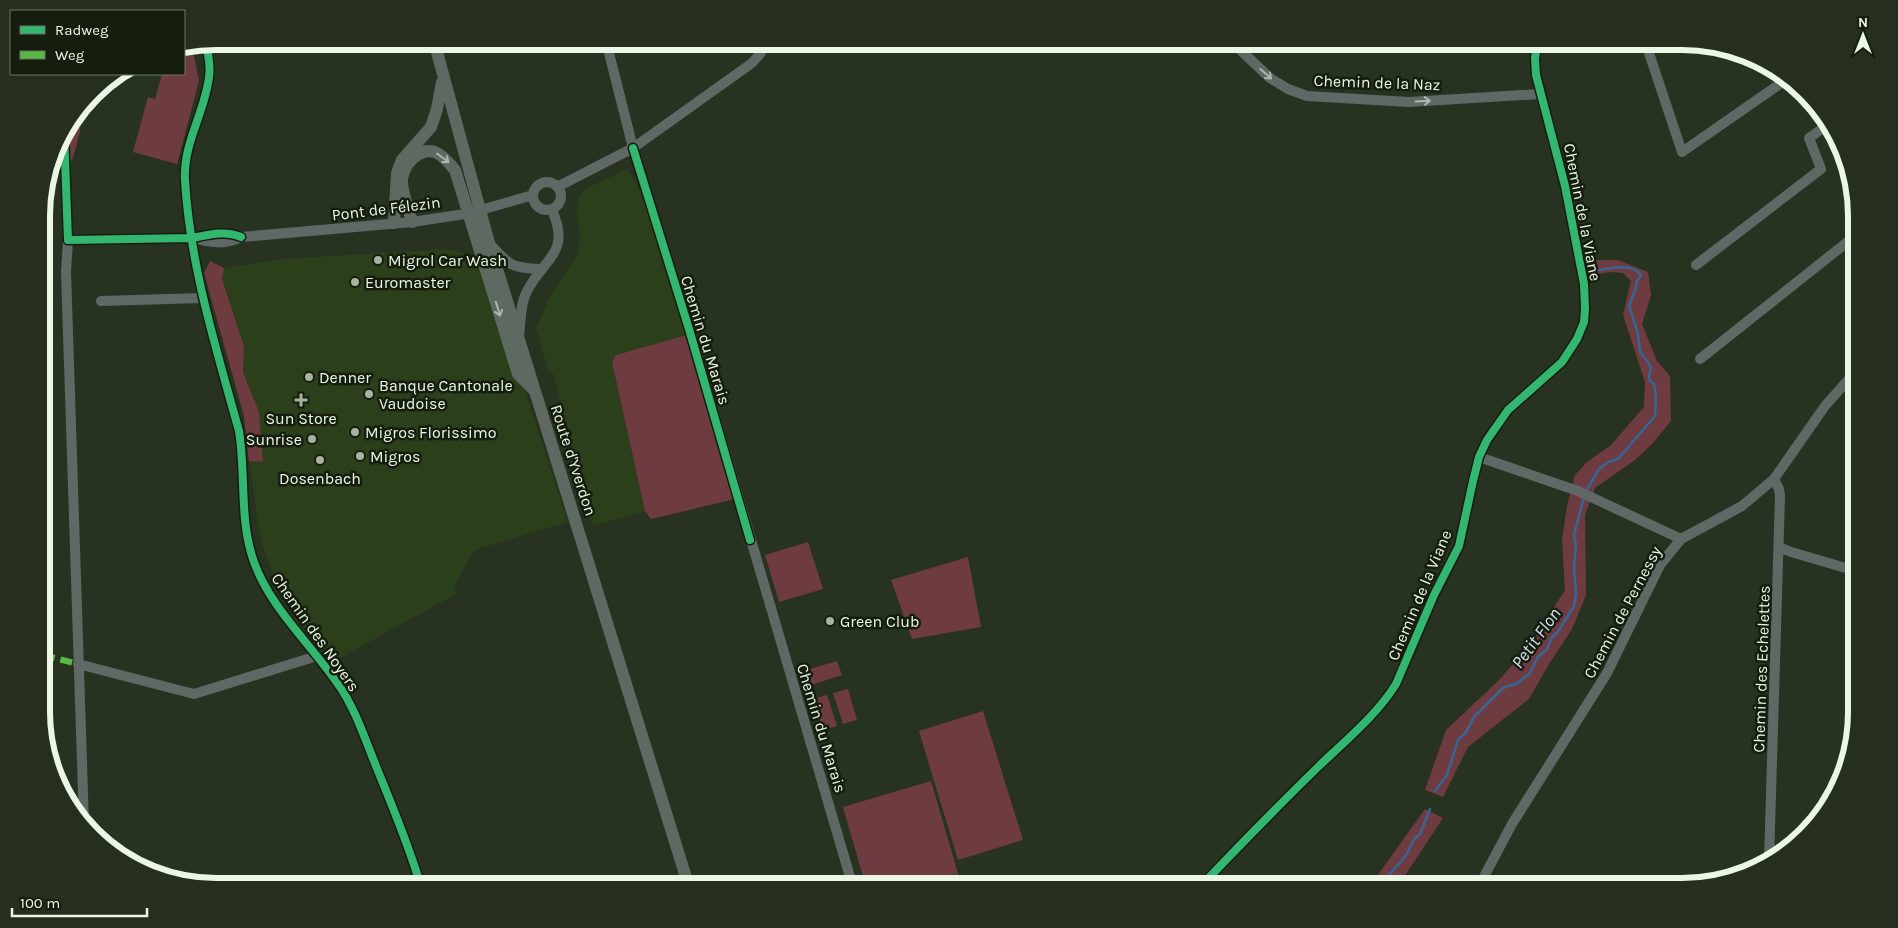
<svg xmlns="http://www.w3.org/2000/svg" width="1898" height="928" font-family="Karla,sans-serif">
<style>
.built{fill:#2b3f1b}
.green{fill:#6e3c40}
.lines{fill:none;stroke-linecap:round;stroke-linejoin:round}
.stream{stroke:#366597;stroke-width:2.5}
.minor{stroke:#606866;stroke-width:10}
.major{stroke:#5e6961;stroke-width:12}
.minor-bridge{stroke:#606866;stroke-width:10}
.quiet{stroke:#58b947;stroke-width:6;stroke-dasharray:12 6;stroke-linecap:butt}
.cycleway-casing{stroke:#151d0f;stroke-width:11}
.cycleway{stroke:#33b770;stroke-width:8}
.oneway{stroke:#acb7ab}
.oneway2{stroke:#acb7a9}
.poi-dot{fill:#a7b29f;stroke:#151d0f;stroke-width:2}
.labels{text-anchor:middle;stroke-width:5;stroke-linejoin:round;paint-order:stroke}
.street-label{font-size:16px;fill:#ebf7e4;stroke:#151d0f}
.poi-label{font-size:16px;fill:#ebf7e4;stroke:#151d0f;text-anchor:start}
.water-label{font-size:18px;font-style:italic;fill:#d4e1f2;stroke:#151d0f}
.rim{fill:none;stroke:#ebf7e4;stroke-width:6}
</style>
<rect width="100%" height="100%" fill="#283220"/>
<path class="built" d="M 627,169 L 641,192 L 654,229 L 687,335 L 616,355 L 612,362 L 645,511 L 592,526 L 553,373 L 549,373 L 536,329 L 551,294 L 577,256 L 580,240 L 577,212 L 579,195 L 589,187 Z
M 447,249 L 462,252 L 474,261 L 481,270 L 524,388 L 568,522 L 474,550 L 454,587 L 456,594 L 329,664 L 278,589 L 261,541 L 249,461 L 263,462 L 259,412 L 243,372 L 244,346 L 222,279 L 224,268 L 281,259 Z"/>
<path class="green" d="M 184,49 L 187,49 L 194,56 L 199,81 L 177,164 L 133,152 L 148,97 L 155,99 L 162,74 L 184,74 Z
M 82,109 L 80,132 L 72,161 L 67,159 L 67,128 Z
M 1584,260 L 1618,260 L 1648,272 L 1651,295 L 1642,324 L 1657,361 L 1670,376 L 1671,421 L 1652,444 L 1635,460 L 1595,488 L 1585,515 L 1586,595 L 1572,629 L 1549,664 L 1529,699 L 1468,747 L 1443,797 L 1425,790 L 1446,730 L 1498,681 L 1529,646 L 1565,590 L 1562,540 L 1567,506 L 1575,475 L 1587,462 L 1611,445 L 1644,407 L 1645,382 L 1623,315 L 1631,281 L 1623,273 L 1610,272 L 1588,276 Z
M 210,261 L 224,268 L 222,279 L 244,346 L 243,372 L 259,412 L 263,462 L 249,461 L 244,416 L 204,273 Z
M 687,335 L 735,499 L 651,519 L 645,511 L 612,362 L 616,355 Z
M 808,542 L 823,589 L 779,602 L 765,555 Z
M 968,557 L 981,627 L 912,639 L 891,580 Z
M 837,661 L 842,675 L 811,685 L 807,670 Z
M 848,689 L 857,720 L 843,724 L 833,693 Z
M 827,695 L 837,726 L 823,730 L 813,699 Z
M 983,711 L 1023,840 L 958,860 L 919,731 Z
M 931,781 L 962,887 L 866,887 L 843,807 Z
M 1425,809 L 1443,818 L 1398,886 L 1370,886 Z"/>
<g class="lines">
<path class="stream" d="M 1586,491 L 1599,469 L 1608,462 L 1618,459 L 1624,452 L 1655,416 L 1656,396 L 1654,384 L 1650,381 L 1649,376 L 1651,369 L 1648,362 L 1640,352 L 1638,334 L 1629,306 L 1635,291 L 1637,281 L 1641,275 C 1632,263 1612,268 1599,270
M 1435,791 L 1447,775 L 1458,740 L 1466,732 L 1474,717 L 1503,688 L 1518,683 L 1530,673 L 1537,658 L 1547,649 L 1552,637 L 1557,633 L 1574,606 L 1576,594 L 1574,566 L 1576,545 L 1574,535 L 1584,497
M 1382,886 L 1390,874 L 1407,854 L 1414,839 L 1420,834 L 1430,809"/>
<path class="minor" d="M 606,41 L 633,148 L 689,329 L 853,887
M 1231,41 L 1270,78 L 1288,89 L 1307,96 L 1409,102 L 1540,94
M 1645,41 L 1682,152 L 1784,81
M 206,43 C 208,54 211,66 209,77 C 205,112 183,143 185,180 C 190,266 216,348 239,431 C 246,474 239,521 254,562 C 271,609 310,643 338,684 C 355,708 365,739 376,766 C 392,806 409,845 421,887
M 64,132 L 68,240 L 66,272 L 84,824
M533 196a14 14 0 1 1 28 0a14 14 0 1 1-28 0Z
M 557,187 L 633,148 L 752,63 L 760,54 L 766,41
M 495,206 L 533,195
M 192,238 C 208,242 225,246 241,237 L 412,222 L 465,214
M 68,240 L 192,238 C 208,235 225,230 241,237
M 491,245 C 510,266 512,268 540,269
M 1696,265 L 1821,169 L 1809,138 L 1829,124
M 101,301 L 202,298
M 519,336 C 521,321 520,304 527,291 C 545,257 571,253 552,210
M 1700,359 L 1855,236
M 1479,457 L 1578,491 L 1681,539
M 1779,547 L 1791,552 L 1856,571
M 78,664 L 194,694 L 317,656
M 1769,861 L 1780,496 L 1779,489 L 1774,479
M 1479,886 L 1512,824 L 1607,673 L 1660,565 L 1681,539 L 1742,506 L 1774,479 L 1825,406 L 1856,371
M 1200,887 C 1239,846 1278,806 1318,767 C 1345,741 1377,715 1396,684 L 1434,595 L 1459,546 L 1473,481 L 1479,457 L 1487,440 L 1508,410 L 1562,362 L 1577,339 L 1584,322 L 1585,308 L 1584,284 L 1565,186 L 1536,75 L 1535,58 L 1538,41"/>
<path class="major" d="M 434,41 L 489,243 L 689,887
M 412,222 C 409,209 401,192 402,179 C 404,165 418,147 435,152 C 443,155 450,164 455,170 L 518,374 L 533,389
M 394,223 L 397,173 L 402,160 L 431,127 L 437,109 L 442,82"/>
<path class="minor-bridge" d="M 465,214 L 495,206"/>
<path class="quiet" d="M 43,655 L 78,664"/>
<g class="cycleway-casing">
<path id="cycleway" d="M 206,43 C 208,54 211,66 209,77 C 205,112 183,143 185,180 C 190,266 216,348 239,431 C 246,474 239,521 254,562 C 271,609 310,643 338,684 C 355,708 365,739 376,766 C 392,806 409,845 421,887
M 64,132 L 68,240 L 192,238 C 208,235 225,230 241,237
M 633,148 L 689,329 L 750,540
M 1200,887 C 1239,846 1278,806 1318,767 C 1345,741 1377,715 1396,684 L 1434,595 L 1459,546 L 1473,481 L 1479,457 L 1487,440 L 1508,410 L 1562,362 L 1577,339 L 1584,322 L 1585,308 L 1584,284 L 1565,186 L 1536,75 L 1535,58 L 1538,41"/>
</g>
<use href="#cycleway" class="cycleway"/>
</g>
<defs><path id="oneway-shaft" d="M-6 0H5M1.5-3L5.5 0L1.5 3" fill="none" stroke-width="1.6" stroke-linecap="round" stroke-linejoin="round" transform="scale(1.25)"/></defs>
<g class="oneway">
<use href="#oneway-shaft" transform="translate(1266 74) rotate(41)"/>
<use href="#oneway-shaft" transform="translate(1423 101) rotate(-3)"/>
</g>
<g class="oneway2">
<use href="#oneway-shaft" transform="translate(443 158) rotate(37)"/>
<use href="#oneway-shaft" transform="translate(498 309) rotate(73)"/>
</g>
<g class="poi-dot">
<circle cx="378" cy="260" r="5"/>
<circle cx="355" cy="282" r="5"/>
<circle cx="309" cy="377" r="5"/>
<circle cx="369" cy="394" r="5"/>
<path d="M298.5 392.5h5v5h5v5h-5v5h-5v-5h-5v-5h5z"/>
<circle cx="355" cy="432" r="5"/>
<circle cx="312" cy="439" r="5"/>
<circle cx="360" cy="456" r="5"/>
<circle cx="320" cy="460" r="5"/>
<circle cx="830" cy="621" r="5"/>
</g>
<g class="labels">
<g class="street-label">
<text transform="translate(1377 82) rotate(2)" y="6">Chemin de la Naz</text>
<text transform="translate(386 208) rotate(-7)" y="6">Pont de Félezin</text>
<text transform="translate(1583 212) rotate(79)" y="6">Chemin de la Viane</text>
<text transform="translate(706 340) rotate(73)" y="6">Chemin du Marais</text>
<text transform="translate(574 460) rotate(72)" y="6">Route d'Yverdon</text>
<text transform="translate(1419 595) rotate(-67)" y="6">Chemin de la Viane</text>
<text transform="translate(1622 612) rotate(-62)" y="6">Chemin de Pernessy</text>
<text transform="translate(316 632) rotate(55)" y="6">Chemin des Noyers</text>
<text transform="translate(1761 669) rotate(-88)" y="6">Chemin des Echelettes</text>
<text transform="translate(822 728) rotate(73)" y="6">Chemin du Marais</text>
</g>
<g class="poi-label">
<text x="388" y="266">Migrol Car Wash</text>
<text x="365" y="288">Euromaster</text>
<text x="319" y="383">Denner</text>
<text x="379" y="391">Banque Cantonale<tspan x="379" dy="18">Vaudoise</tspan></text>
<text x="301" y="424" text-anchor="middle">Sun Store</text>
<text x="365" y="438">Migros Florissimo</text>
<text x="302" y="445" text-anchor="end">Sunrise</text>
<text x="370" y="462">Migros</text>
<text x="320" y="484" text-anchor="middle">Dosenbach</text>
<text x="840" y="627">Green Club</text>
</g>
<g class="water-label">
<text transform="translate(1536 638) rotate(-54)" y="6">Petit Flon</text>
</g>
</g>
<path d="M0 0H1898V928H0ZM216 50H1682A166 166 0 0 1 1848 216V712A166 166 0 0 1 1682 878H216A166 166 0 0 1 50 712V216A166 166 0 0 1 216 50Z" fill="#262e20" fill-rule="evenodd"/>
<path class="rim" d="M216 50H1682A166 166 0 0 1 1848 216V712A166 166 0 0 1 1682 878H216A166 166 0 0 1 50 712V216A166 166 0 0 1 216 50Z"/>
<rect x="10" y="10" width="175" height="65" fill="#151d0f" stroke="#6b7464"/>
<rect x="20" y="26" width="25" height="8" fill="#33b770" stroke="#6b7464"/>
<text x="55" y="35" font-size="15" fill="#ebf7e4">Radweg</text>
<rect x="20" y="51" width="25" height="8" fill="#58b947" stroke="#6b7464"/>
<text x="55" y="60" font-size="15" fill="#ebf7e4">Weg</text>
<g transform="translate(1863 35)" stroke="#151d0f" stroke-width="4" paint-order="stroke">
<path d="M0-4L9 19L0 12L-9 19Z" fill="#ebf7e4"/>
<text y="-8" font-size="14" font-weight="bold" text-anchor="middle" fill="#ebf7e4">N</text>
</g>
<path d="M12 908v8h135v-8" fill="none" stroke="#ebf7e4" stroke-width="2.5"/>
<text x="20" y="908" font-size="15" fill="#ebf7e4" stroke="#151d0f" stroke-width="4" paint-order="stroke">100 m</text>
</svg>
